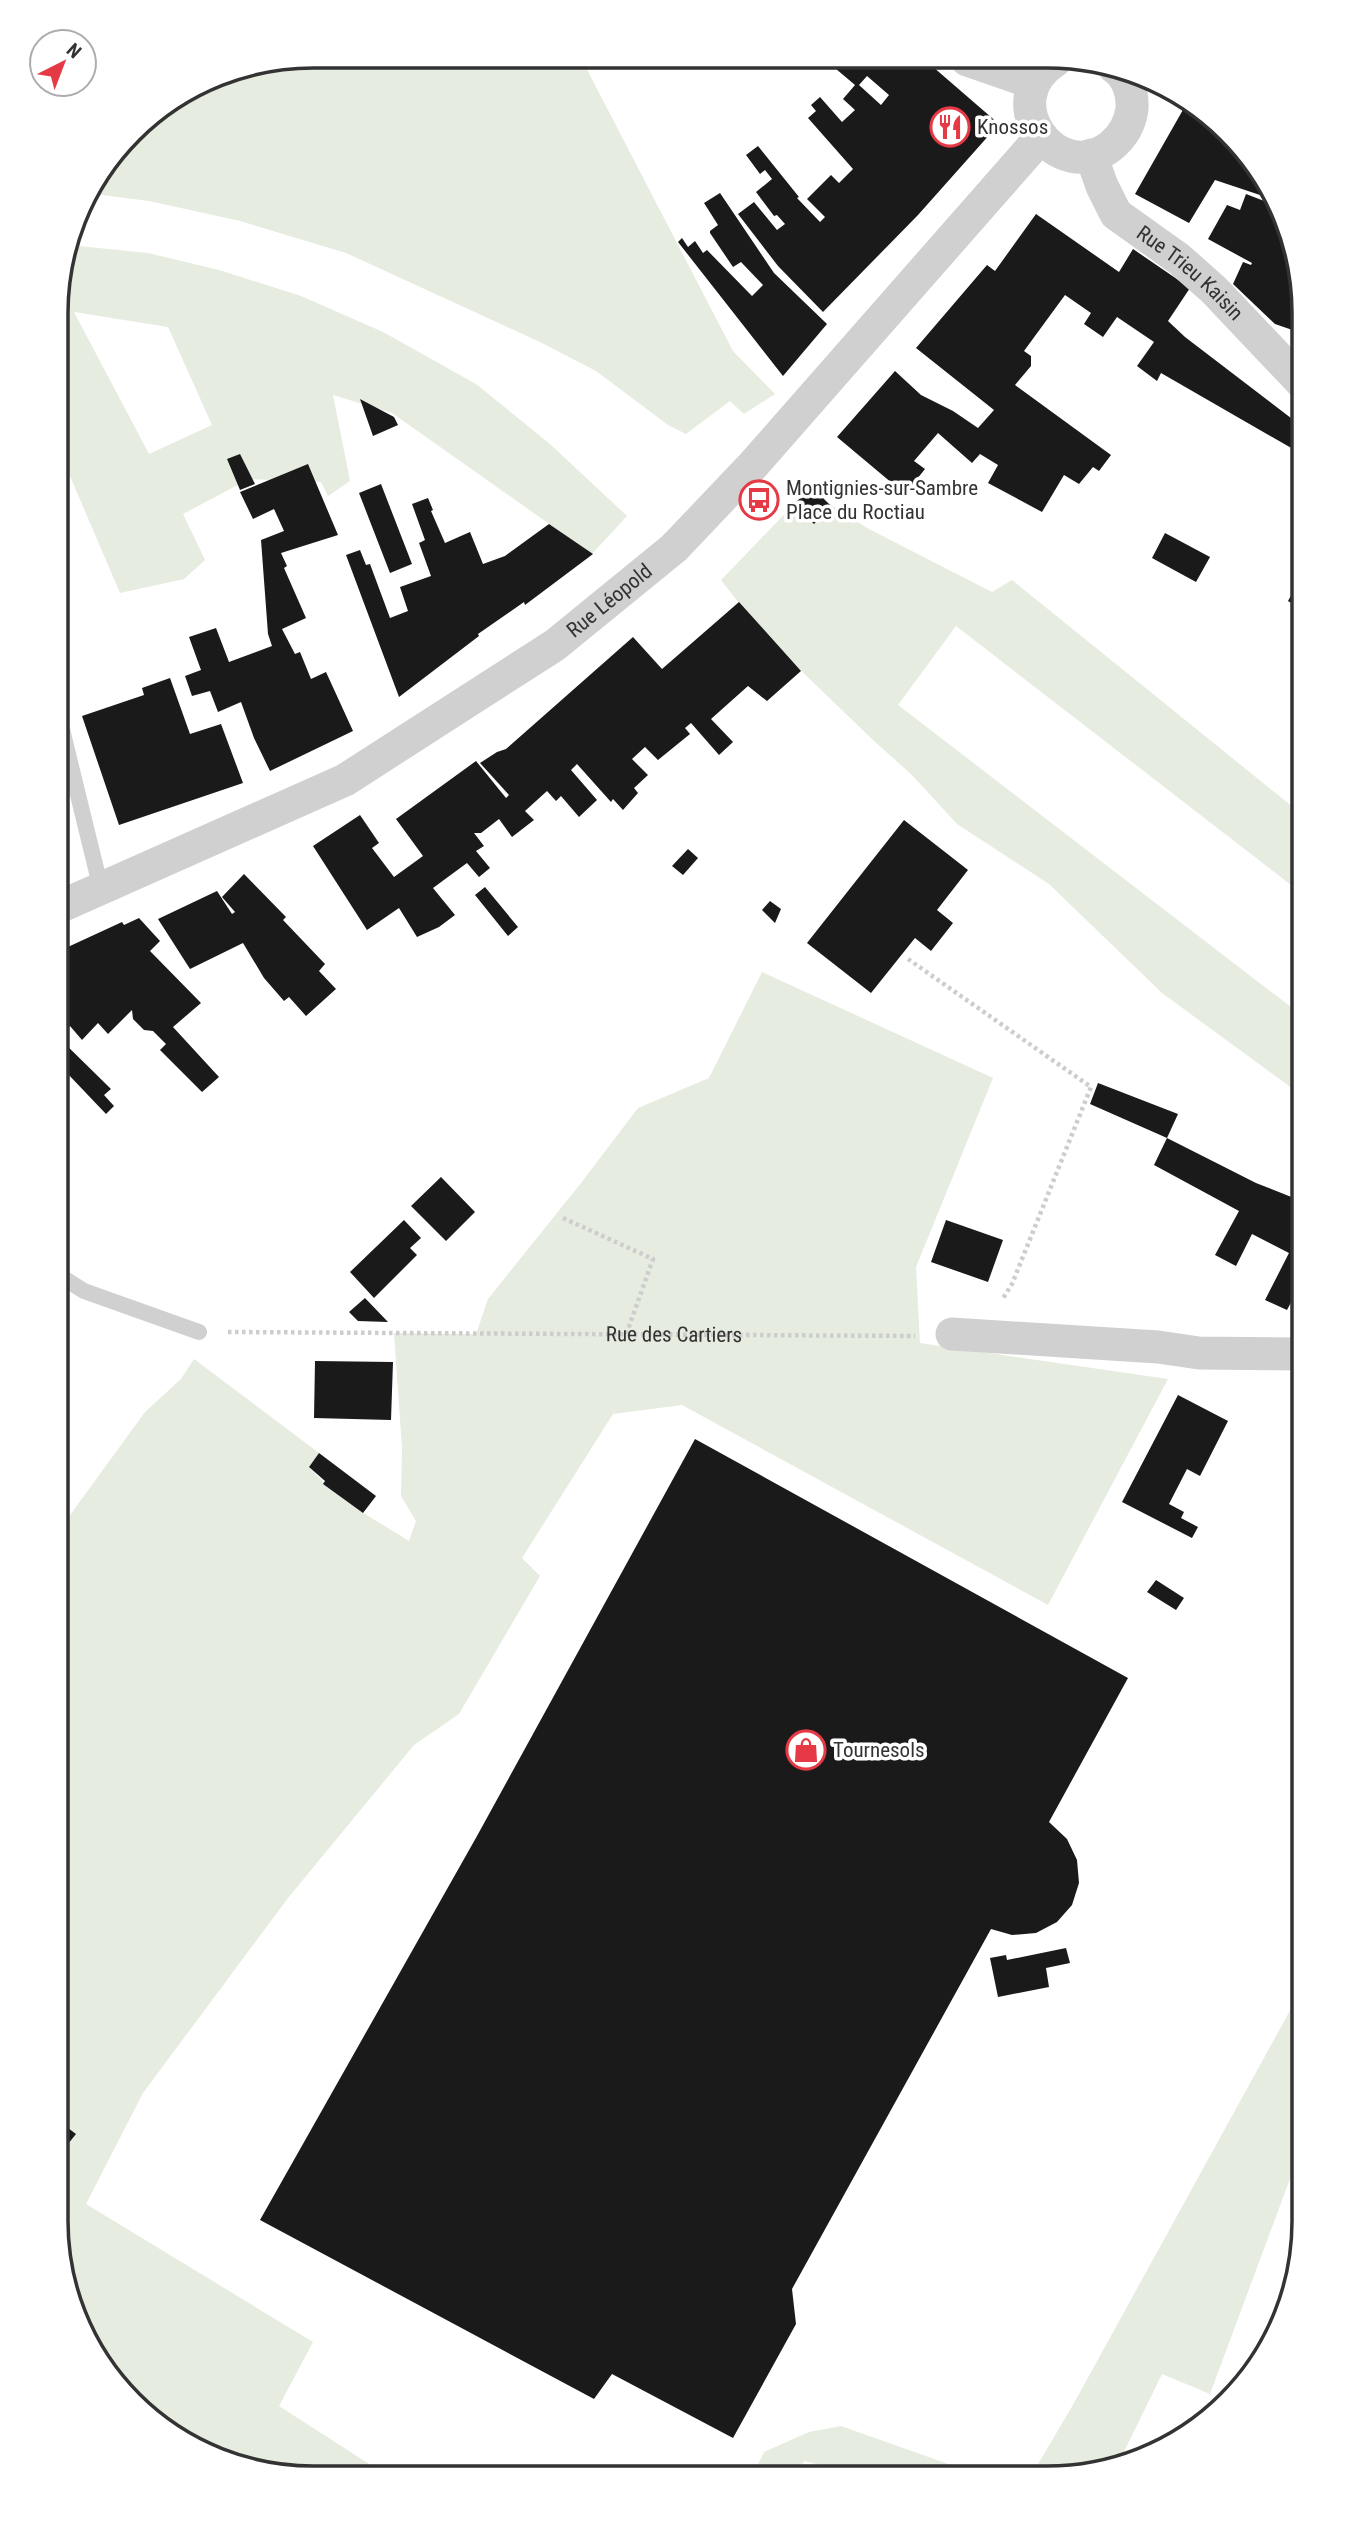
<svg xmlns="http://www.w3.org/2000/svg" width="1360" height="2534" font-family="'Roboto Condensed',sans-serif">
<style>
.green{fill:#e6ecdf;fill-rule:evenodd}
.building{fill:#1a1a1a;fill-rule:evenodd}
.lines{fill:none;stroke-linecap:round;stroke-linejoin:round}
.path{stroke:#cdcdcd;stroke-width:4.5;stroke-dasharray:3.5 3.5;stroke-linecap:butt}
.service{stroke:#d0d0d0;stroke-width:16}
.minor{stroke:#d0d0d0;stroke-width:33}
.labels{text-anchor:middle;stroke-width:7;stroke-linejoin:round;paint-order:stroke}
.poi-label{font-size:21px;fill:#333;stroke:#fff;text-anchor:start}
.street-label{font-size:21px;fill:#333;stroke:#fff}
.rim{fill:none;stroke:#333;stroke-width:3.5}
</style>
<rect width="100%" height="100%" fill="#fff"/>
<path class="green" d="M 313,56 L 581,58 L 733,351 L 775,394 L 744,414 L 730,401 L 686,434 L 668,425 L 596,371 L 540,342 L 346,253 L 240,221 L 149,201 L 87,193 L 143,120 L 215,75 Z
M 69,245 L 148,253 L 219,270 L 301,296 L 383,332 L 476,384 L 550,444 L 627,516 L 592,554 L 392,413 L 333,395 L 350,481 L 328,496 L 321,482 L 249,479 L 183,514 L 205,560 L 184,579 L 120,593 L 58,448 L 58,280 ZM 74,312 L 168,327 L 212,425 L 149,454 Z
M 808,490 L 867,528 L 992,592 L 1012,580 L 1304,816 L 1304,895 L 956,626 L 898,705 L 1304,1017 L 1304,1097 L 1162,993 L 1049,884 L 957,824 L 912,775 L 873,740 L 790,660 L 739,603 L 721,580 Z
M 762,972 L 993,1078 L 916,1267 L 920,1343 L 1168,1379 L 1048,1605 L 682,1405 L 613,1414 L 522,1558 L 540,1576 L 459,1714 L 414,1745 L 288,1898 L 143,2093 L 86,2204 L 313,2342 L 279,2406 L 377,2469 L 373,2476 L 279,2476 L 214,2458 L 144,2414 L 99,2363 L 70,2303 L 56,2221 L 56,2159 L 75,2134 L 56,2119 L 57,1533 L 145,1412 L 181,1379 L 194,1359 L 319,1453 L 309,1467 C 336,1499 374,1519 409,1541 L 416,1521 L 401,1496 L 402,1448 L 394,1333 L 476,1334 L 488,1299 L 581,1183 L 638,1108 L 709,1078 Z
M 1303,1987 L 1303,2144 L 1210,2394 L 1162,2374 L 1117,2466 L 1047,2478 L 1030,2478 L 1074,2403 Z
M 841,2426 L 988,2478 L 869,2477 L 804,2461 L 797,2477 L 752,2477 L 764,2452 L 809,2432 Z"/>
<path class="building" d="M 832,59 L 925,60 L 999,124 L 918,215 L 823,312 L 778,266 L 738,214 L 754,202 L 777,230 L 785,224 L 777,215 L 774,216 L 756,192 L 772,179 L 765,170 L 760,174 L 746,155 L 758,146 L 799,197 L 797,198 L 820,222 L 825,217 L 807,199 L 831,175 L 839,183 L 853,169 L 808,118 L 816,111 L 811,105 L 820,97 L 842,122 L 855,110 L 843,99 L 855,85 L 829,63 ZM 867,76 L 889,95 L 881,105 L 859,85 Z
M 1188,101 L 1216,120 L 1260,170 L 1275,200 L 1215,180 L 1189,223 L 1135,194 Z
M 720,193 L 774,273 L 827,324 L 783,376 L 678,242 L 682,238 L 688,247 L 695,241 L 703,253 L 707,250 L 752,296 L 763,285 L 741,262 L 733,267 L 710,233 L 710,231 L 718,225 L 704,203 Z
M 1246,194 L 1272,204 L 1272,206 L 1280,209 L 1290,229 L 1288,238 L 1292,240 L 1304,313 L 1304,334 L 1275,324 L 1233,284 L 1243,262 L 1251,265 L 1252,263 L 1208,239 L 1227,205 L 1240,210 Z
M 1036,214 L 1119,272 L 1133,249 L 1190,288 L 1168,321 L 1185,337 L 1304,428 L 1304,447 L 1300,453 L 1161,373 L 1157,381 L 1137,366 L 1154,342 L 1117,317 L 1103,337 L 1084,324 L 1091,313 L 1065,295 L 1024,351 L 1031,356 L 1031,366 L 1015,385 L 1111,455 L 1099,471 L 1093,467 L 1079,484 L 1064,475 L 1042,512 L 988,483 L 998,465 L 980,454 L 972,463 L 938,433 L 914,461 L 925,469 L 905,494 L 837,437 L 895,371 L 921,395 L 953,411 L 978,428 L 994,410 L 916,348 L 987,265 L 995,271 Z
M 360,399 L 394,417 L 398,425 L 373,436 Z
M 240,454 L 255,484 L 240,490 L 227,459 Z
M 308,464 L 338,535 L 281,553 L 287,566 L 284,568 L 306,618 L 282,629 L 295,654 L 300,652 L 311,679 L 326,672 L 353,731 L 270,771 L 254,738 L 241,702 L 218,712 L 210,691 L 192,696 L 185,676 L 201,670 L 189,637 L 216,628 L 229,662 L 272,646 L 268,634 L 261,540 L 284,531 L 274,509 L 253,519 L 240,492 Z
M 381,484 L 412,564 L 390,573 L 359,493 Z
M 812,487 L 832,507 L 814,524 L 794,504 Z
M 428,498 L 433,510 L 431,511 L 445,543 L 470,532 L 483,564 L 505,556 L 549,524 L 593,554 L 525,605 L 524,602 L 478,634 L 479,636 L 399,697 L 346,555 L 360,550 L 366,565 L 370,564 L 390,618 L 408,611 L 400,587 L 431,576 L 419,543 L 425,540 L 412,504 Z
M 1165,533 L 1210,557 L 1196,582 L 1152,558 Z
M 1299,581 L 1304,584 L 1304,611 L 1288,601 Z
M 739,602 L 801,671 L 767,701 L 748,686 L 711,719 L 733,742 L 719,755 L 691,723 L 685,728 L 690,734 L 658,760 L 645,747 L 632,759 L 648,775 L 634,788 L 638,793 L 623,810 L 613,799 L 611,802 L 577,764 L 571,770 L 597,800 L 579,817 L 561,796 L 556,801 L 547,791 L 525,811 L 534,820 L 512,837 L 499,819 L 481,833 L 474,833 L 484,846 L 476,851 L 490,868 L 479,877 L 467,863 L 433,888 L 455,915 L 439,927 L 417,937 L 399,908 L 367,930 L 313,846 L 360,815 L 379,843 L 372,848 L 394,877 L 423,856 L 396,819 L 476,761 L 506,798 L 509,795 L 480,763 L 497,752 L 506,749 L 633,637 L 662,669 Z
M 170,678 L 190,734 L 221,724 L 243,783 L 119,825 L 82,716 L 144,695 L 142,688 Z
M 904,820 L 968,870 L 937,910 L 953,923 L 931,951 L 915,938 L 871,993 L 807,943 Z
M 688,849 L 698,858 L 683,875 L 672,866 Z
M 244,874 L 286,917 L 283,920 L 325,964 L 319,971 L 336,989 L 306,1016 L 289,997 L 284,1001 L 264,978 L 243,943 L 190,969 L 158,919 L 217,891 L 232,914 L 235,912 L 222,897 Z
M 485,887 L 518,927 L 508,936 L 475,895 Z
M 770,901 L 781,909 L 775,923 L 762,910 Z
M 139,918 L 160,941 L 150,951 L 201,1003 L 173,1027 L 219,1077 L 202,1092 L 160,1050 L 166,1044 L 153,1031 L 144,1030 L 133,1019 L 132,1010 L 108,1034 L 98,1023 L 82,1040 L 70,1026 L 58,1037 L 111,1089 L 104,1095 L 114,1106 L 106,1114 L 66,1072 L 57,1081 L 57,952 L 122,922 L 124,925 Z
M 1098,1083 L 1178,1114 L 1167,1138 L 1090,1104 Z
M 1167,1138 L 1256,1183 L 1304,1202 L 1304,1294 L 1297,1291 L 1287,1310 L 1265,1300 L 1289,1253 L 1252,1234 L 1236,1266 L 1215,1255 L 1239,1211 L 1154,1165 Z
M 441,1177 L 475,1212 L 446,1241 L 411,1206 Z
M 404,1220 L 421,1238 L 410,1248 L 417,1255 L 374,1298 L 350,1272 Z
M 946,1220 L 1003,1240 L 988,1282 L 931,1262 Z
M 365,1298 L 388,1322 L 358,1321 L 349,1312 Z
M 315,1361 L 393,1362 L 391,1420 L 314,1418 Z
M 1178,1395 L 1228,1421 L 1200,1476 L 1187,1469 L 1169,1504 L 1184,1512 L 1181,1518 L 1198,1527 L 1192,1538 L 1122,1502 Z
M 695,1439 L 1128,1678 L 1049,1822 L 1067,1839 L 1077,1860 L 1079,1883 L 1072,1905 L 1057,1922 L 1036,1933 L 1012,1935 L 991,1929 L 792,2289 L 796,2324 L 733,2438 L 612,2374 L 594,2399 L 260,2220 L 477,1836 Z
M 319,1453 L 376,1496 L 363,1513 L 323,1484 L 325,1481 L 309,1467 Z
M 1156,1580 L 1184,1598 L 1176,1610 L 1147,1592 Z
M 1066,1948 L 1070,1963 L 1046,1968 L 1049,1987 L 998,1997 L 990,1958 L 1006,1955 L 1007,1960 Z
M 56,2119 L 76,2134 L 56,2159 Z"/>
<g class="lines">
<g class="path">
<path d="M 908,959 L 1091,1087 L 1012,1284 L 1002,1300"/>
<path d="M 563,1218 L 653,1259 L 626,1335"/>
<path id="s1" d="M 228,1332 L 915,1336"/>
</g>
<path class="service" d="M 58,713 L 101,889
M 57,1274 L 84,1291 L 199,1332"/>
<g class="minor">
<path d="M 967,60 L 1034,83"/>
<path d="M 1055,61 C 993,101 1058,188 1111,146 C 1122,137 1130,124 1132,109 C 1133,94 1128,76 1114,67"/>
<path id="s2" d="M 1091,155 L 1102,186 L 1116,214 L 1179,259 L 1214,290 L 1304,385"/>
<path id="s3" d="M 57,908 L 345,780 L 555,645 L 674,548 L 753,465 L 1041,137"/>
<path d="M 952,1334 L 1158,1347 L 1199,1353 L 1304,1354"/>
</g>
</g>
<defs>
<g id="restaurant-ring" transform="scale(2.0125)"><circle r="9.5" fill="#fff" stroke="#e63946" stroke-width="1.5"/><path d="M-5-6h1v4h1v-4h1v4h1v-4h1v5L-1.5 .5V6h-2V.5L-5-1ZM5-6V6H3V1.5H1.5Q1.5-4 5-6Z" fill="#e63946"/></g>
<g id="bus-ring" transform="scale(2.0125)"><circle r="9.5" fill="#fff" stroke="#e63946" stroke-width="1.5"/><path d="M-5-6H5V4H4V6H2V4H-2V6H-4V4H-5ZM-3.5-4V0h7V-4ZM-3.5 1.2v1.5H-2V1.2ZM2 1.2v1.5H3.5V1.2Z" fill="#e63946"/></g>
<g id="shop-ring" transform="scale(2.0125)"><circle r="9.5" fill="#fff" stroke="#e63946" stroke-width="1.5"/><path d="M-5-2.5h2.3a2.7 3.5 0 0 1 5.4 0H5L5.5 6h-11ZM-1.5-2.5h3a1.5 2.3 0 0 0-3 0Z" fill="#e63946"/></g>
</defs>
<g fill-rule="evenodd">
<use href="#restaurant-ring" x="950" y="127"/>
<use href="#bus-ring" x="759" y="500"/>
<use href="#shop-ring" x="806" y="1750"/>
</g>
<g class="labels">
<g class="poi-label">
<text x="977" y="134">Knossos</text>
<text x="786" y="495">Montignies-sur-Sambre<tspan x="786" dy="24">Place du Roctiau</tspan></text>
<text x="833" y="1757">Tournesols</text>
</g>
<g class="street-label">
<text dy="7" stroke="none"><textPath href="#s2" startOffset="159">Rue Trieu Kaisin</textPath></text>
<text dy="7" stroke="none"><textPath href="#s3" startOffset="635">Rue Léopold</textPath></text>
<text dy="7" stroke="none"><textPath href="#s1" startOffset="446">Rue des Cartiers</textPath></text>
</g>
</g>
<path d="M0 0H1360V2534H0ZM313 68H1047A245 245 0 0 1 1292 313V2221A245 245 0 0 1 1047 2466H313A245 245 0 0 1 68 2221V313A245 245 0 0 1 313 68Z" fill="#fff" fill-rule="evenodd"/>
<path class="rim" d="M313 68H1047A245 245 0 0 1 1292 313V2221A245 245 0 0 1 1047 2466H313A245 245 0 0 1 68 2221V313A245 245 0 0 1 313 68Z"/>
<g transform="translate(63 63) rotate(42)"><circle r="33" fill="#ffffff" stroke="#adadad" stroke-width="2"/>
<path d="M0-5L12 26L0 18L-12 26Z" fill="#e63946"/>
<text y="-10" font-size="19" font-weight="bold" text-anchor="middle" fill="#333333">N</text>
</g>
</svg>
